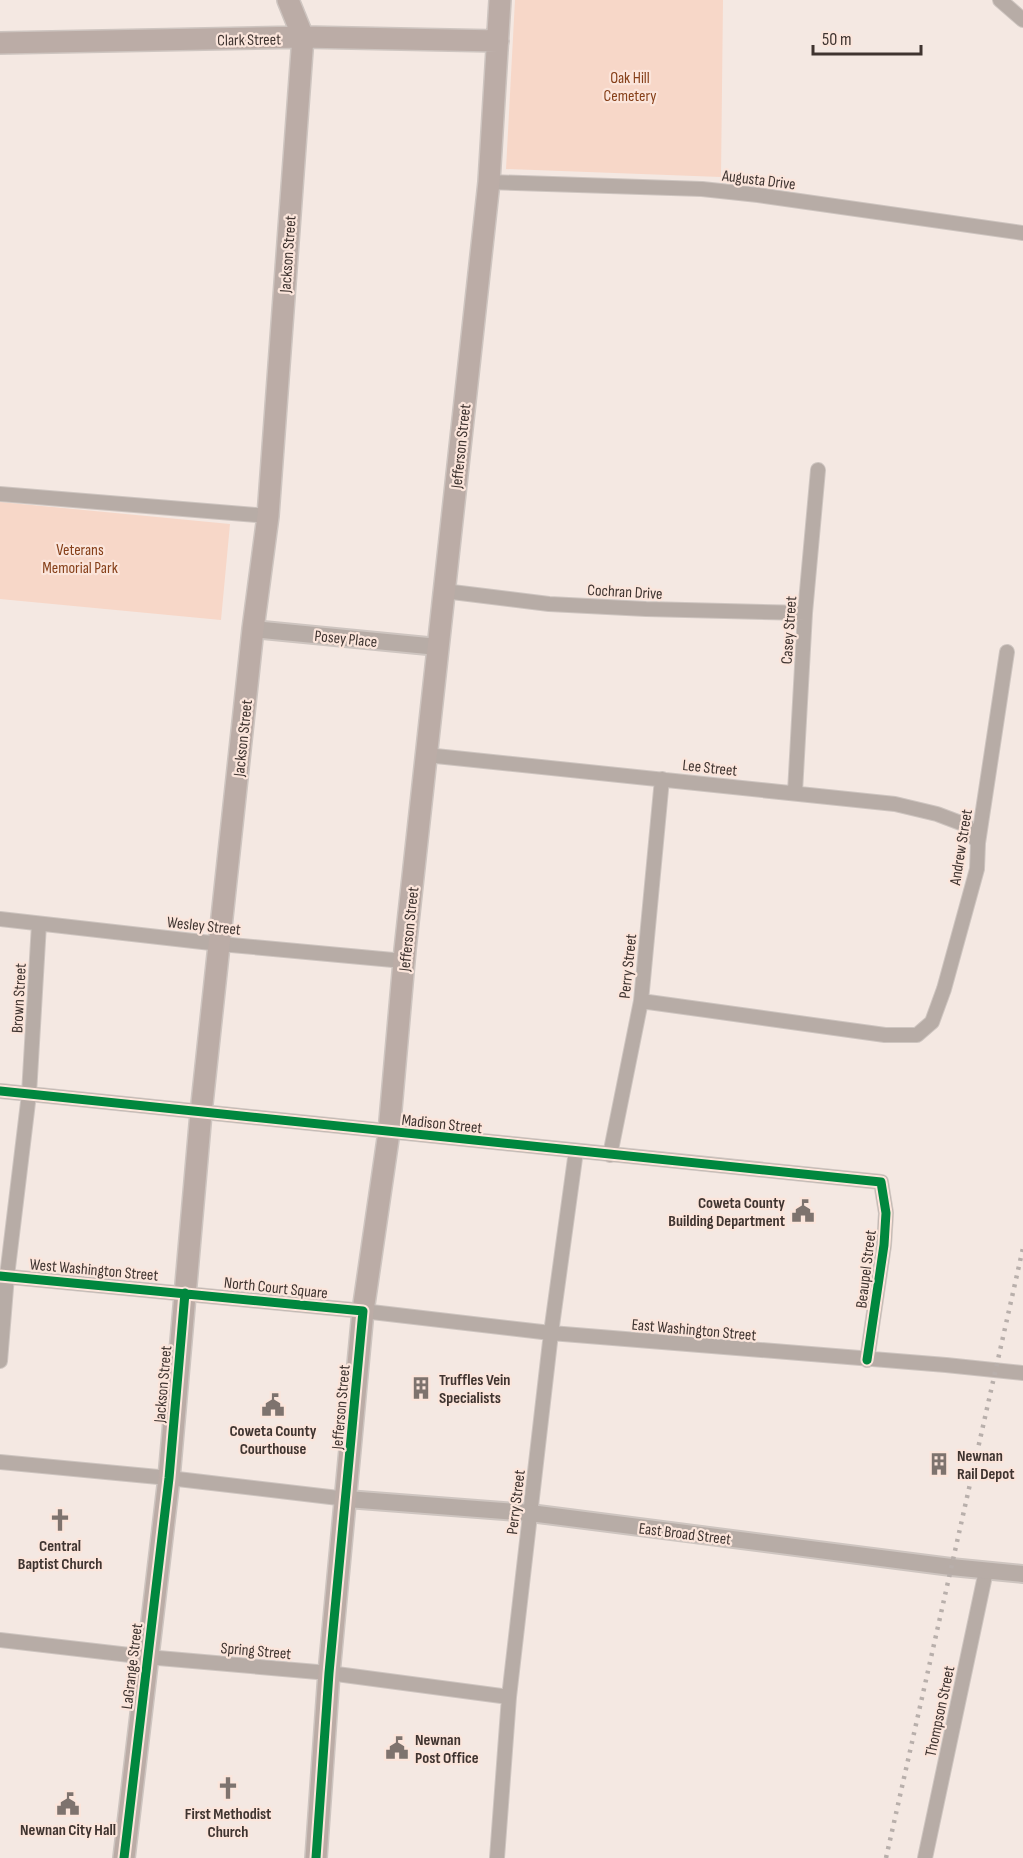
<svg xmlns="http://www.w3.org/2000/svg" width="1023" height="1858" font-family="'Sofia Sans Condensed',sans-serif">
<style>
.green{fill:#f7d7c8}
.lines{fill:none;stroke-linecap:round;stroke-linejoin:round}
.minor-casing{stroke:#cec5c0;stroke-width:16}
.tertiary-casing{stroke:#cec5c0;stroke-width:20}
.primary-casing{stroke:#cec5c0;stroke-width:24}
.minor{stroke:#b7aca6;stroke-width:14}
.tertiary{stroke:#b7aca6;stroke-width:16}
.primary{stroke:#bbaca6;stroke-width:21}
.rail{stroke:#b8afab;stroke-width:4.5;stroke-dasharray:3 6;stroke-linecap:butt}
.cycleway-casing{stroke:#fbe5db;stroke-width:13}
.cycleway{stroke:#00873e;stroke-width:9}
.labels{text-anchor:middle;stroke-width:4.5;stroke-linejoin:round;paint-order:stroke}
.street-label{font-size:16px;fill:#3f3430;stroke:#fbe5db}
.park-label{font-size:16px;fill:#86401a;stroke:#fbe5db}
.poi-label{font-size:16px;font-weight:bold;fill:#3f3430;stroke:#fbe5db}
</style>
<rect width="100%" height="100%" fill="#f4e8e2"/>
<path class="green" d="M 515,0 L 723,0 L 721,177 L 506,169 Z
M 0,502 L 230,524 L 221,620 L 0,599 Z"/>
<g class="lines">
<g class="minor-casing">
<path id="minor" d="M 1000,0 L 1023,20
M 489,182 L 702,189 L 758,195 L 1023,233
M 0,494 L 268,516
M 444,591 L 549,604 L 646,609 L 805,613
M 426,755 L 895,804 L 937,814 L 966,825 L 978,843
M 795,792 L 805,613 L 818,470
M 0,919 L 220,944 L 404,961
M 641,1001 L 885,1035 L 917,1035 L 932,1022 L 944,989 L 977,869 L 978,843 L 1007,652
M 0,1091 L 881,1182 L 886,1213 L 884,1245 L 867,1360
M 610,1155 L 641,1001 L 662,779
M 0,1276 L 363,1311 L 551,1333 L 946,1365 L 1023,1373
M 0,1361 L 7,1276 L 29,1094 L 39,924
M 0,1462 L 169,1478 L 347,1499
M 0,1640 L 147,1657 L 329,1673 L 509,1697
M 497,1858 L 509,1697 L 551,1333 L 576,1151
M 925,1858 L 986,1571"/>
</g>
<g class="tertiary-casing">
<path id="tertiary" d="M 253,629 L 438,647
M 347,1499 L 530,1513 L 951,1567 L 1023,1574"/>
</g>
<g class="primary-casing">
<path id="primary" d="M 0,43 L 303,37 L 498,41
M 124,1858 L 169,1478 L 201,1113 L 253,629 L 268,516 L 303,37 L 288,0
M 316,1858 L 329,1673 L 363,1311 L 389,1132 L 405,950 L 489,182 L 500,0"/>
</g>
<use href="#minor" class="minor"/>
<use href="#tertiary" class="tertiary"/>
<use href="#primary" class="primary"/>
<path class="rail" d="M 886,1858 L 1023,1248"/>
<g class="cycleway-casing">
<path id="cycleway" d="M 0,1091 L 881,1182 L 886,1213 L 884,1245 L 867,1360
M 0,1276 L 363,1311 L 329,1673 L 316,1858
M 124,1858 L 169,1478 L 185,1293"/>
</g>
<use href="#cycleway" class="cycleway"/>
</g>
<defs>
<g id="civic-bare" transform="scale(1.8)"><path d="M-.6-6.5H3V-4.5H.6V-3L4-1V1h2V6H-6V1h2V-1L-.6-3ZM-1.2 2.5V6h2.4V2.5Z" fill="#7e736e" stroke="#fbe5db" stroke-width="2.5" paint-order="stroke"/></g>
<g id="building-bare" transform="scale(1.8)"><path d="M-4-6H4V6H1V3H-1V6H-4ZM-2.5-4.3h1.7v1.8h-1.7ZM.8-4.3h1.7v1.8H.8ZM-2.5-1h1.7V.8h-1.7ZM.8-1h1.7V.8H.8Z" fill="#7e736e" stroke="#fbe5db" stroke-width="2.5" paint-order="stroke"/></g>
<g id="church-bare" transform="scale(1.8)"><path d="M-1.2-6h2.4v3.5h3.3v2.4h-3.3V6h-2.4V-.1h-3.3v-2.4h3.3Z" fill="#7e736e" stroke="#fbe5db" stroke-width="2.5" paint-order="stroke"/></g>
</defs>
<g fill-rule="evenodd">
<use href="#civic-bare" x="803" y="1211"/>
<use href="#building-bare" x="421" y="1388"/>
<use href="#civic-bare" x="273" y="1405"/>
<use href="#building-bare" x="939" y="1464"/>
<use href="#church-bare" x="60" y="1520"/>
<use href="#civic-bare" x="397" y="1748"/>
<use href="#church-bare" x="228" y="1788"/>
<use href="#civic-bare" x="68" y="1804"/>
</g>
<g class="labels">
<g class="street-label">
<text transform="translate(249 39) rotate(-1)" y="6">Clark Street</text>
<text transform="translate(759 179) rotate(7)" y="6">Augusta Drive</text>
<text transform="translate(287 254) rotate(-86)" y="6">Jackson Street</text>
<text transform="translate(460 446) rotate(-84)" y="6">Jefferson Street</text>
<text transform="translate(625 591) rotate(3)" y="6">Cochran Drive</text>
<text transform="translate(788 630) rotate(-86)" y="6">Casey Street</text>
<text transform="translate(346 638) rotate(6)" y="6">Posey Place</text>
<text transform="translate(242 738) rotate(-84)" y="6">Jackson Street</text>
<text transform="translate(710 767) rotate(6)" y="6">Lee Street</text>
<text transform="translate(960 847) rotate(-81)" y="6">Andrew Street</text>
<text transform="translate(204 925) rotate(6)" y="6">Wesley Street</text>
<text transform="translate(408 929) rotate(-84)" y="6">Jefferson Street</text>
<text transform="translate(627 966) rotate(-84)" y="6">Perry Street</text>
<text transform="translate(18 998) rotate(-87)" y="6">Brown Street</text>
<text transform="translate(442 1123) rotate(6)" y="6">Madison Street</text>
<text transform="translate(94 1269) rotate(5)" y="6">West Washington Street</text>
<text transform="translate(865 1269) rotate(-83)" y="6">Beaupel Street</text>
<text transform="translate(276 1287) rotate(6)" y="6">North Court Square</text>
<text transform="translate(694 1329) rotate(5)" y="6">East Washington Street</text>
<text transform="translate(162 1384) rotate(-85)" y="6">Jackson Street</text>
<text transform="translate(340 1407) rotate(-85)" y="6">Jefferson Street</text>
<text transform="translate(515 1502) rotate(-83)" y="6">Perry Street</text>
<text transform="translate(685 1533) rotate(7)" y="6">East Broad Street</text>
<text transform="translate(256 1650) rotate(5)" y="6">Spring Street</text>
<text transform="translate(131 1666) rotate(-83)" y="6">LaGrange Street</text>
<text transform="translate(939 1711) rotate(-78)" y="6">Thompson Street</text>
</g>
<g class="park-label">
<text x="630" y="83">Oak Hill<tspan x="630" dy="18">Cemetery</tspan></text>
<text x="80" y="555">Veterans<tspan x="80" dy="18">Memorial Park</tspan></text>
</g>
<g class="poi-label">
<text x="785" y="1208" text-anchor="end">Coweta County<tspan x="785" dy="18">Building Department</tspan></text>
<text x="439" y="1385" text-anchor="start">Truffles Vein<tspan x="439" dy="18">Specialists</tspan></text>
<text x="273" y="1436">Coweta County<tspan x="273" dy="18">Courthouse</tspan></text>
<text x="957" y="1461" text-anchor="start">Newnan<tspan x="957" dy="18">Rail Depot</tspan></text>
<text x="60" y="1551">Central<tspan x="60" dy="18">Baptist Church</tspan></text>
<text x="415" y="1745" text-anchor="start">Newnan<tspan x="415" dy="18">Post Office</tspan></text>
<text x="228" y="1819">First Methodist<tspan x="228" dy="18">Church</tspan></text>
<text x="68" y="1835">Newnan City Hall</text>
</g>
</g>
<path d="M813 45v9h108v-9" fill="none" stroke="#3f3430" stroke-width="3"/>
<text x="822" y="45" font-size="18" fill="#3f3430" stroke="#fbe5db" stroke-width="4.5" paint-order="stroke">50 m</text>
</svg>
